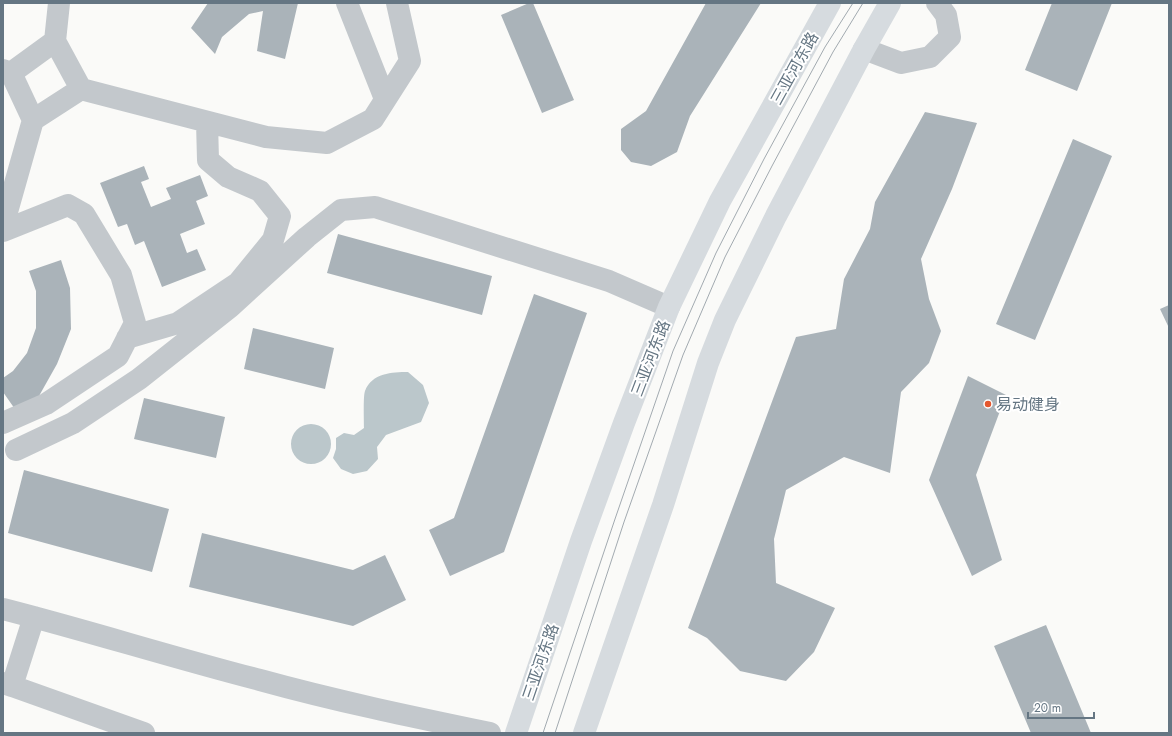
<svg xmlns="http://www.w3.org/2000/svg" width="1172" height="736" font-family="Jost,'Noto Sans SC',sans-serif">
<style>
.water{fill:#bbc7cb}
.building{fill:#aab3b9}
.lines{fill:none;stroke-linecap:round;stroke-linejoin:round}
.minor{stroke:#c3c8cc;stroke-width:22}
.major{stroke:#d6dbdf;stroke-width:22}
.tram{stroke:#a2aab0;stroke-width:1}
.poi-dot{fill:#e4572e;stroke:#fff;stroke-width:1.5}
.labels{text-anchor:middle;stroke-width:4;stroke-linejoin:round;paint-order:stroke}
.street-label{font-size:16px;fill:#657683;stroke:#fff}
.poi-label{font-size:16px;fill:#657683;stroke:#fff;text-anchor:start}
</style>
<rect width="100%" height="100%" fill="#fafaf8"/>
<path class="water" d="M 408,372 L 423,385 L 429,403 L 421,422 L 386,435 L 377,447 L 378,459 L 367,471 L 353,474 L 341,469 L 333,458 L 336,449 L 336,438 L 344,433 L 354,435 L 364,428 C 364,420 363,396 365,391 C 372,373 392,372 408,372 Z
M291 444a20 20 0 1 1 40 0a20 20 0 1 1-40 0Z"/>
<path class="building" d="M 208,3 L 298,3 L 285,59 L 257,51 L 263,11 L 249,14 L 222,37 L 215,54 L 191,28 Z
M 529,3 L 533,3 L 574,100 L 542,113 L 501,15 Z
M 706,3 L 761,3 L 690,116 L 677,152 L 651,166 L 631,162 L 621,150 L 621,129 L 646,111 Z
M 1052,3 L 1112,3 L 1077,91 L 1025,70 Z
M 925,112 L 977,123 L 952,189 L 921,259 L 929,299 L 941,331 L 929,363 L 901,392 L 890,473 L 844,457 L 786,490 L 774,539 L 776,583 L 835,608 L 814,652 L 786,681 L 740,671 L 707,638 L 688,628 L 796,337 L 836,329 L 844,279 L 870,229 L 875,202 Z
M 1073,139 L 1112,156 L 1035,340 L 996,324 Z
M 144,166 L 149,179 L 141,182 L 151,207 L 171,199 L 166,188 L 200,175 L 208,196 L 196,201 L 205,224 L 180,234 L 187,253 L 197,249 L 206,270 L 162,287 L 144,241 L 135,245 L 127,224 L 118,227 L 100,183 Z
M 338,234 L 492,276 L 482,315 L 327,273 Z
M 61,260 L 70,288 L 71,329 L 57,364 L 39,396 L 17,412 L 3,392 L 3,378 L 13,371 L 27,353 L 36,328 L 36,291 L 29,271 Z
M 534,294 L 587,313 L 504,552 L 450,576 L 429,530 L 454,518 Z
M 1169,305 L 1169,328 L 1160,309 Z
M 253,328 L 334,348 L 325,389 L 244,369 Z
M 968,376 L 1006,395 L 976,475 L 1002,560 L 972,576 L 929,480 Z
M 144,398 L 225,417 L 216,458 L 134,439 Z
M 24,470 L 169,509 L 152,572 L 8,533 Z
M 202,533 L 353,570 L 385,555 L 406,600 L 353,626 L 189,587 Z
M 1046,625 L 1091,733 L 1031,733 L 994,646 Z"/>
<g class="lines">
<path class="minor" d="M 347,3 L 385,99
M 55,41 L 59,3
M 864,49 L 901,63 L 930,57 L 950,37 L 946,15 L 937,3
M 3,70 L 11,73 L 33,120 L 3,226
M 11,73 L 55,41 L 81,89
M 33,120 L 81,89 L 266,137 L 327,143 L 373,119 L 410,61 L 397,3
M 3,231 L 68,205 L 84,214 L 121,275 L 135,323 L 118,356 L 46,404 L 3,423
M 127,338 L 178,323 L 238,283 L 273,240 L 280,216 L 260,191 L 228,177 L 208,160 L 207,122
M 16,450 L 73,423 L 139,379 L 230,307 L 307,237 L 341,210 L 375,207 L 609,281 L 669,307
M 3,609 C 89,631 174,658 260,680 C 336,701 413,717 490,733
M 3,683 L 12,686 L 34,617
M 12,686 L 144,733"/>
<path class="major" d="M 516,733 L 581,541 L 624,423 L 669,307 L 720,201 L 830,3
M 584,733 L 663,505 L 708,363 L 725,320 L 776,216 L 864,49 L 890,3"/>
<path class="tram" d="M 543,733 L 615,519 L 673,351 L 716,253 L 764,159 L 825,47 L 853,3
M 555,733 L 624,522 L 683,355 L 725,257 L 772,166 L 833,52 L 863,3"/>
</g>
<circle class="poi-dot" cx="988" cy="404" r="4"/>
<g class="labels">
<g class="street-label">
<text transform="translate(794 68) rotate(-61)" y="6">三亚河东路</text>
<text transform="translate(650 358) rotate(-69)" y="6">三亚河东路</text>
<text transform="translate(540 662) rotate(-71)" y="6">三亚河东路</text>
</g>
<g class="poi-label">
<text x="996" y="410">易动健身</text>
</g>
</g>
<rect width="1172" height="736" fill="none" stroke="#657683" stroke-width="8"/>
<path d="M1028 712v6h66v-6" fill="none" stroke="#657683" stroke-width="2"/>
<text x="1034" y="712" font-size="12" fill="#657683" stroke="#ffffff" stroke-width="3" paint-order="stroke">20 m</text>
</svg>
